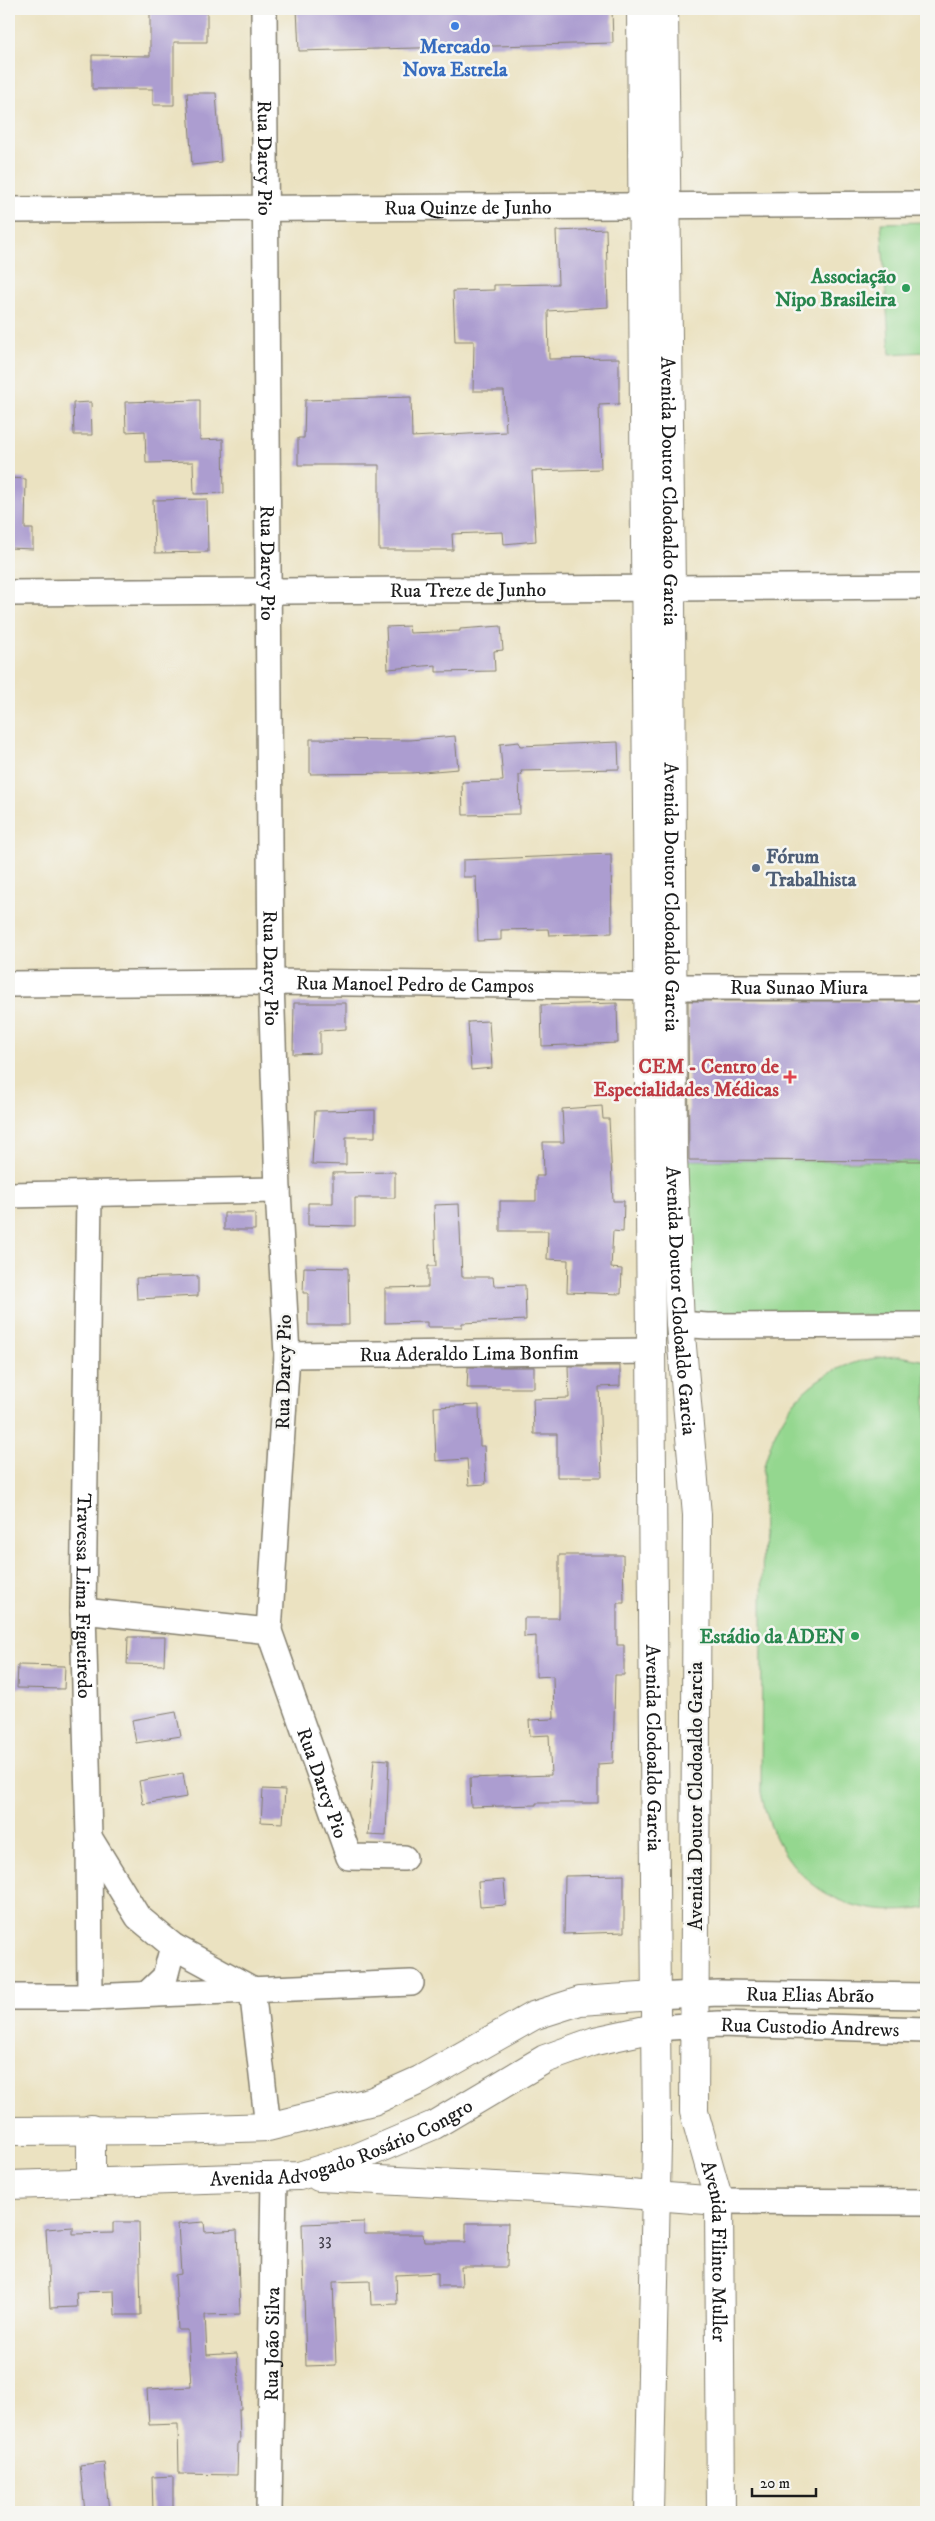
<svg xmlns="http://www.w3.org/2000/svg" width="935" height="2521" font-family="'IM FELL DW Pica',serif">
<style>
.green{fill:#94d78f;stroke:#587a56}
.building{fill:#ac9dd0}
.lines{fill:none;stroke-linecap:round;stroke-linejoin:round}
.minor-casing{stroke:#847f6e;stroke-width:28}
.major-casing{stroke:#847f6e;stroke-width:30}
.minor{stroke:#fff;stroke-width:25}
.major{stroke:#fff;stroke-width:28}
.shop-dot{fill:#3f7fe0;stroke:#f6f6f2;stroke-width:2}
.leisure-dot{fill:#2e9e5b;stroke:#f6f6f2;stroke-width:2}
.service-dot{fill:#5c6f8a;stroke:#f6f6f2;stroke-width:2}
.health-dot{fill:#e0444e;stroke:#f6f6f2;stroke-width:2}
.labels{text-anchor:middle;stroke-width:5;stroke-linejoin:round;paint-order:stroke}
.number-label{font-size:18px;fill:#403c49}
.shop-label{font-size:20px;font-weight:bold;fill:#366cbe;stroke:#f6f6f2}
.street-label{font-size:20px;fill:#1c1c1c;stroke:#f6f6f2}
.leisure-label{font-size:20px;font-weight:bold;fill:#27864d;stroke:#f6f6f2;text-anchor:end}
.service-label{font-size:20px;font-weight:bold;fill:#4e5e75;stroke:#f6f6f2;text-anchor:start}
.health-label{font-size:20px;font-weight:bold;fill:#be3a42;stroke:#f6f6f2;text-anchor:end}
</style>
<rect width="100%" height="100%" fill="#f6f6f2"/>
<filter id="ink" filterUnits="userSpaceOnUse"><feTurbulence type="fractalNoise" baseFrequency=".02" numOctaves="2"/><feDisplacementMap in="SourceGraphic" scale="10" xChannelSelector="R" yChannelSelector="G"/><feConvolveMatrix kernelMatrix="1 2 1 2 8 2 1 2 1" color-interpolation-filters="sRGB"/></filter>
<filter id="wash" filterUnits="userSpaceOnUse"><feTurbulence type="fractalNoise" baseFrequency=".0096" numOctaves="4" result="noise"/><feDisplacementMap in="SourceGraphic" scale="20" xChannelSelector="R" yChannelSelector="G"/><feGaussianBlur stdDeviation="1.12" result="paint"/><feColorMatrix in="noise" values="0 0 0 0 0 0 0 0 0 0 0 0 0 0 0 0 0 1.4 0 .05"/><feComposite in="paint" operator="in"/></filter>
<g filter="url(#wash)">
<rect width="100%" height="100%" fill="#ebe2c1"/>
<path class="green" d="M 926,222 L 926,352 L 890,354 L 881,223 Z
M 679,1160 L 926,1162 L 926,1315 L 687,1315 Z
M 900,1356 L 926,1361 L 926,1908 C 840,1923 777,1877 761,1792 L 763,1471 C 779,1398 825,1358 900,1356 Z"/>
<g id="blocks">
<path class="building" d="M 150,9 L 207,9 L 207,42 L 174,42 L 174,105 L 153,105 L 153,89 L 92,89 L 92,55 L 150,56 Z
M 297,9 L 612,9 L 613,43 L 299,51 Z
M 187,93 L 216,93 L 221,162 L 192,165 Z
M 606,229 L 608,307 L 548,311 L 549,359 L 619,358 L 619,404 L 599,405 L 601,469 L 532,471 L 536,541 L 504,544 L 503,532 L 452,534 L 453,550 L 379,550 L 379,465 L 298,465 L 298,438 L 304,438 L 305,400 L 411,397 L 412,437 L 506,432 L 504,391 L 473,391 L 474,341 L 455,341 L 453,291 L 494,290 L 494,285 L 558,284 L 556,231 Z
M 200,400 L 200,440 L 223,439 L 224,493 L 194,494 L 193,462 L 146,463 L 145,431 L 126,432 L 125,402 Z
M 91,402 L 92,435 L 74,435 L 73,403 Z
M 9,478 L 26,479 L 25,529 L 33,529 L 33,549 L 9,548 Z
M 207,499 L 208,552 L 155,553 L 153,500 Z
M 409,626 L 410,633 L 460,631 L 460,629 L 501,626 L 503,650 L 494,651 L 495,671 L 436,672 L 436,665 L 388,669 L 386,627 Z
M 455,736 L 458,769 L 411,773 L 310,774 L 310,739 L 410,740 Z
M 519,742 L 520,746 L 618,742 L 619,769 L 521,771 L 522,775 L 519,775 L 520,814 L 463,815 L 462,782 L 503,781 L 500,744 Z
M 611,854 L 612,933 L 549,935 L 548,929 L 501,930 L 501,940 L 478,941 L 476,877 L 463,877 L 463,860 Z
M 688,1001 L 926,1001 L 926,1161 L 689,1160 Z
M 294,1003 L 346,1003 L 346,1029 L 320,1031 L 320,1053 L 293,1054 Z
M 617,1003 L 618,1043 L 542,1046 L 541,1005 Z
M 489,1021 L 492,1068 L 471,1070 L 468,1022 Z
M 602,1106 L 603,1119 L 609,1119 L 613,1201 L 624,1201 L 623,1232 L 613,1231 L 611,1268 L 622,1269 L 621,1294 L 567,1292 L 568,1260 L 547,1259 L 548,1231 L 500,1231 L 500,1201 L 536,1201 L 536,1176 L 544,1176 L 543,1142 L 564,1142 L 562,1109 Z
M 375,1110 L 375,1137 L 346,1137 L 346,1165 L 312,1164 L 315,1111 Z
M 395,1172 L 395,1198 L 355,1198 L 355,1226 L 308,1225 L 308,1203 L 333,1203 L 333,1173 Z
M 459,1204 L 462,1277 L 493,1277 L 494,1286 L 525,1285 L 526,1320 L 462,1323 L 462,1327 L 427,1327 L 427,1322 L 385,1323 L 385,1288 L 428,1287 L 428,1266 L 436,1266 L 434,1205 Z
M 224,1213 L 255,1213 L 255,1230 L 224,1230 Z
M 304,1267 L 348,1268 L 349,1325 L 308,1325 L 308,1293 L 303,1293 Z
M 198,1276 L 198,1296 L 137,1299 L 136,1278 Z
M 568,1366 L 620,1366 L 620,1386 L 599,1387 L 602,1477 L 557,1477 L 557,1434 L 534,1434 L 533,1399 L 569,1398 Z
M 468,1367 L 534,1367 L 534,1388 L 467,1388 Z
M 479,1405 L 480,1446 L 484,1446 L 486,1484 L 469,1485 L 467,1459 L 436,1461 L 434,1407 Z
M 559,1555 L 623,1555 L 624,1603 L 617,1603 L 617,1645 L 624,1645 L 624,1675 L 615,1675 L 613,1763 L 598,1764 L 598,1803 L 536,1803 L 536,1805 L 471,1807 L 470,1778 L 551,1775 L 549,1735 L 530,1736 L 529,1720 L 554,1719 L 553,1676 L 536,1677 L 536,1636 L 524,1637 L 524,1618 L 559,1618 Z
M 128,1637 L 165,1637 L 164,1665 L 127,1664 Z
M 18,1665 L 65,1666 L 64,1689 L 17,1688 Z
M 176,1712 L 181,1736 L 136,1743 L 132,1720 Z
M 374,1759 L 389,1760 L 386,1836 L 368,1835 Z
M 183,1773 L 187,1797 L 143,1804 L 139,1781 Z
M 263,1789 L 285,1790 L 283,1823 L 261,1822 Z
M 624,1875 L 624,1932 L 564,1934 L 565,1876 Z
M 504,1880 L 506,1905 L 480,1907 L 478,1882 Z
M 113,2222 L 139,2222 L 141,2315 L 115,2315 L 114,2291 L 76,2292 L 77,2307 L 50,2308 L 46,2229 L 73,2227 L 73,2234 L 113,2233 Z
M 204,2222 L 205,2232 L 237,2230 L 240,2314 L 205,2315 L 207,2355 L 237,2353 L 241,2409 L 239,2409 L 240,2443 L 238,2443 L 237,2475 L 179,2474 L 178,2424 L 149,2425 L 147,2389 L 191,2387 L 188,2330 L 178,2330 L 175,2275 L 181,2274 L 178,2224 Z
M 364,2222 L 364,2234 L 423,2234 L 424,2242 L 466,2242 L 466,2223 L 508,2223 L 507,2267 L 461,2267 L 462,2286 L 438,2286 L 438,2273 L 396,2275 L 397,2304 L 371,2305 L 370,2281 L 333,2282 L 336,2365 L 306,2366 L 302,2224 Z
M 104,2462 L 109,2511 L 85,2512 L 80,2465 Z
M 173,2476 L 173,2512 L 153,2512 L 152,2477 Z"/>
</g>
</g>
<g filter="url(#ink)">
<use href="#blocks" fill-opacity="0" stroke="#847f6e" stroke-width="1"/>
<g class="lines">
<g class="minor-casing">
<g id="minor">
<path id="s1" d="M 264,9 L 271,982 L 278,1190 L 287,1355 L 269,1631 L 349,1857 L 404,1858"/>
<path id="s2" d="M 9,210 L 926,204"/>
<path id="s3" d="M 9,593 L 926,586"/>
<path id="s4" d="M 9,984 L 271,982 L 672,987 L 926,987"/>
<path d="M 9,1195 L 278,1190"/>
<path id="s5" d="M 89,1195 L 83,1611 L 89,1837 L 90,1997"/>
<path d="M 680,1324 L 707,1326 L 926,1325"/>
<path id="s6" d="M 287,1355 L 651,1351"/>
<path d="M 83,1611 L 269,1631"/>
<path d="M 89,1837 L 138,1917 L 173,1946 L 252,1989"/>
<path d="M 252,1989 L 268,2127"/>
<path d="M 147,1994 L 165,1977 L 173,1946"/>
<path id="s7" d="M 655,1996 L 719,1993 L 926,1996"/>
<path d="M 9,1997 L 90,1997 L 411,1983"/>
<path id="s8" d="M 655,2028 L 719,2024 L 926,2030"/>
<path d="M 719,2201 L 926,2202"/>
<path id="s9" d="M 269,2512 L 274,2176"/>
</g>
</g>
<g class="major-casing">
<g id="major">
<path id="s10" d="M 641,9 L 657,2144 L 649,2512"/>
<path id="s11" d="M 664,9 L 671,589 L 673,1158 L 680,1324 L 697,1515 L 694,2112 L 719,2201 L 721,2512"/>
<path d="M 9,2131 L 173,2130 L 268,2127 L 373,2101 L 420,2080 L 533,2016 L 580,2001 L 655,1996"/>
<path d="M 319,2177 L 577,2190 L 719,2201"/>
<path d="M 91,2183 L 91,2129"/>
<path id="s12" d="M 9,2185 L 299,2176 L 354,2159 L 434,2125 L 545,2059 L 595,2041 L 655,2028"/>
</g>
</g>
<use href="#minor" class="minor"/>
<use href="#major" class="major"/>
</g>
</g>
<circle class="shop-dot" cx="455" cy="26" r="5"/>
<g class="leisure-dot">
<circle cx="906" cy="288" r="5"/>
<circle cx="855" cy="1636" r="5"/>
</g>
<circle class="service-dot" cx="756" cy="868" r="5"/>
<path class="health-dot" d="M787.5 1069.5h5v5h5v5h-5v5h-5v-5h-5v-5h5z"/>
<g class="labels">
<g class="number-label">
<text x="325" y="2245">33</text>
</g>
<g class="shop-label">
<text x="455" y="53">Mercado<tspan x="455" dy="23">Nova Estrela</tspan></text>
</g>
<g class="street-label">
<text dy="7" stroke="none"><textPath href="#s1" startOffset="149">Rua Darcy Pio</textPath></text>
<text dy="7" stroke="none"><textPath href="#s2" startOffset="459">Rua Quinze de Junho</textPath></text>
<text dy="7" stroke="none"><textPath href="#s11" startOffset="482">Avenida Doutor Clodoaldo Garcia</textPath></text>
<text dy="7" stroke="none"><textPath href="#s1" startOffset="554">Rua Darcy Pio</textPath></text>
<text dy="7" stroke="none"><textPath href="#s3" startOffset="459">Rua Treze de Junho</textPath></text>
<text dy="7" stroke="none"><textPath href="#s11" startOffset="888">Avenida Doutor Clodoaldo Garcia</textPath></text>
<text dy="7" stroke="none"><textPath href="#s1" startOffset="959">Rua Darcy Pio</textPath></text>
<text dy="7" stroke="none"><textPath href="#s4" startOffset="406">Rua Manoel Pedro de Campos</textPath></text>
<text dy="7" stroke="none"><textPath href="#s4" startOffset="790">Rua Sunao Miura</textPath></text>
<text dy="7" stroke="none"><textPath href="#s11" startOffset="1292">Avenida Doutor Clodoaldo Garcia</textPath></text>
<text dy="7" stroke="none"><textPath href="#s6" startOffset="182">Rua Aderaldo Lima Bonfim</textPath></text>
<text transform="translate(283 1372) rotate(-89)" y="7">Rua Darcy Pio</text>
<text dy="7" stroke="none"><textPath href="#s5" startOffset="401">Travessa Lima Figueiredo</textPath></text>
<text dy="7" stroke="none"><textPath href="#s10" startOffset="1739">Avenida Clodoaldo Garcia</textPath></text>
<text dy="7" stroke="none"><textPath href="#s1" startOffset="1784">Rua Darcy Pio</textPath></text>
<text transform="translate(695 1796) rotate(-90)" y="7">Avenida Doutor Clodoaldo Garcia</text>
<text dy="7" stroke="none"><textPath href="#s7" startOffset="155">Rua Elias Abrão</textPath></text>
<text dy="7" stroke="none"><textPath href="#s8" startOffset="155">Rua Custodio Andrews</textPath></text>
<text dy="7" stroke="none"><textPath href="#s12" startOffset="339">Avenida Advogado Rosário Congro</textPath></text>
<text dy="7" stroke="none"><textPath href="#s11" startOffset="2246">Avenida Filinto Muller</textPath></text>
<text dy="7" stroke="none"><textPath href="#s9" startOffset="168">Rua João Silva</textPath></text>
</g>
<g class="leisure-label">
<text x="896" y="283">Associação<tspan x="896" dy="23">Nipo Brasileira</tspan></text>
<text x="845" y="1643">Estádio da ADEN</text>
</g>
<g class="service-label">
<text x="766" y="863">Fórum<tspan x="766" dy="23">Trabalhista</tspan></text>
</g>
<g class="health-label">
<text x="779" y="1073">CEM - Centro de<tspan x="779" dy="23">Especialidades Médicas</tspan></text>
</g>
</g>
<rect width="935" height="2521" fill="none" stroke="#f6f6f2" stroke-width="30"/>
<path d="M752 2488v8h64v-8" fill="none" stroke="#1c1c1c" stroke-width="2.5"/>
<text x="760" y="2488" font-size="15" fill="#1c1c1c" stroke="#f6f6f2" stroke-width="4" paint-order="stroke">20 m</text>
</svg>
